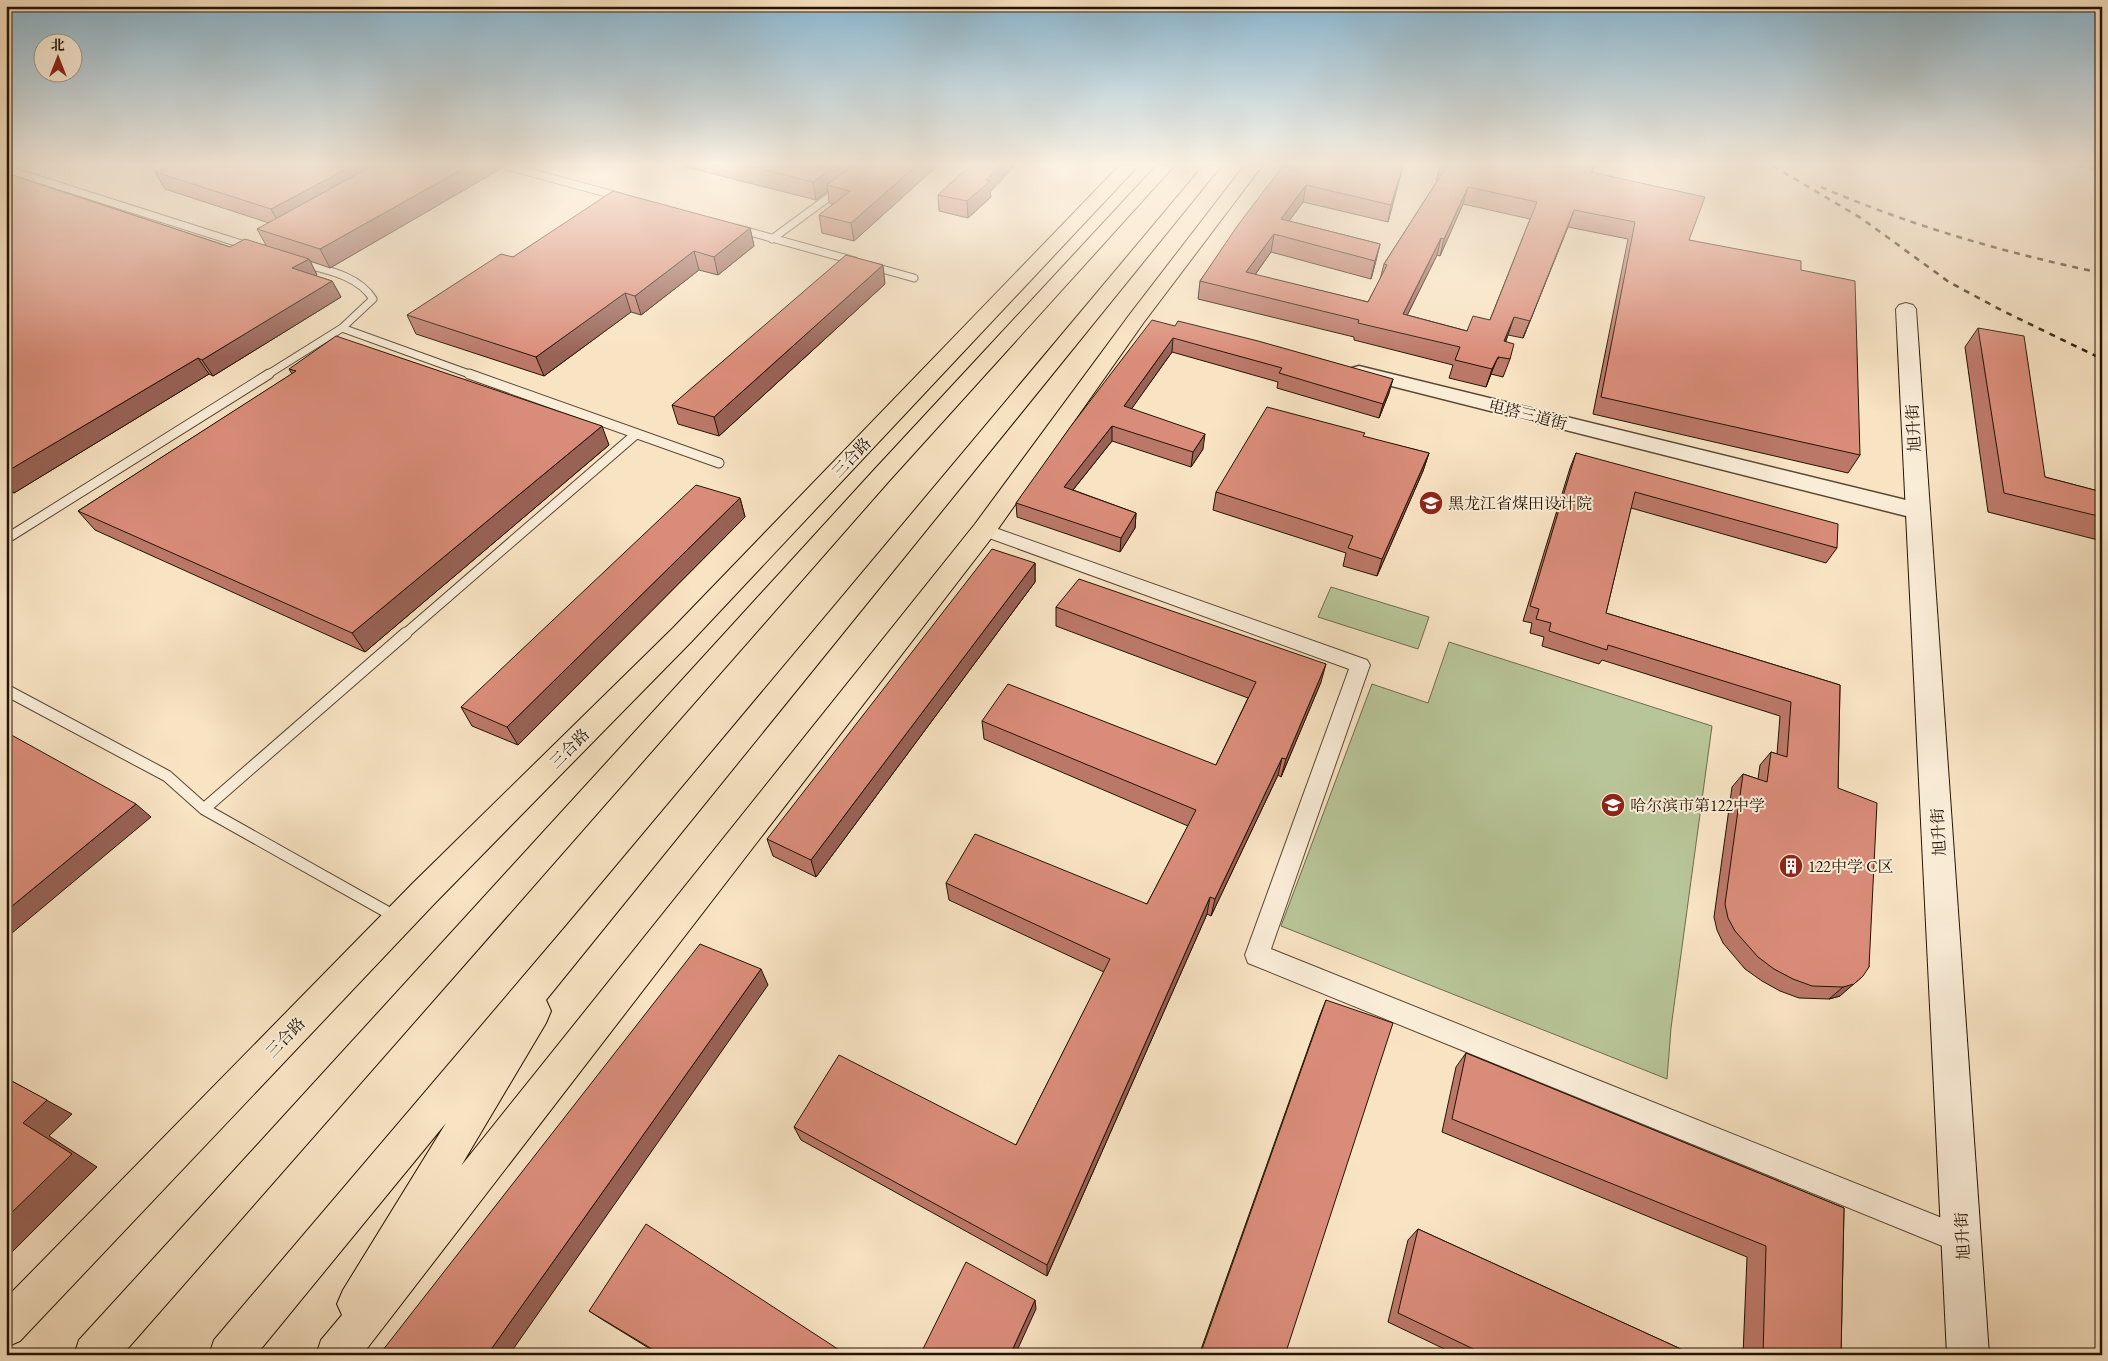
<svg xmlns="http://www.w3.org/2000/svg" width="2108" height="1361" font-family="'EB Garamond','Noto Serif SC',serif">
<style>
.green{fill:#b8c598;stroke:#6e6c4c}
.lines{fill:none;stroke-linecap:round;stroke-linejoin:round}
.service-far2-casing{stroke:#594732;stroke-width:9}
.service-far1-casing{stroke:#594732;stroke-width:11}
.service-casing{stroke:#594732;stroke-width:13}
.minor-casing{stroke:#594732;stroke-width:2}
.tertiary-casing{stroke:#594732;stroke-width:3}
.secondary-casing{stroke:#241301;stroke-width:2}
.trunk-casing{stroke:#241301;stroke-width:2}
.service-far2{stroke:#faedd8;stroke-width:7}
.service-far1{stroke:#faedd8;stroke-width:9}
.service{stroke:#faedd8;stroke-width:11}
.minor{fill:#faedd8;fill-rule:evenodd}
.tertiary{fill:#faedd8;fill-rule:evenodd}
.secondary{fill:#faedd8;fill-rule:evenodd}
.trunk{fill:#f8e3c3;fill-rule:evenodd}
.rail{stroke:#241301;stroke-width:2.5;stroke-dasharray:6 6;stroke-linecap:butt}
.wall{fill:#bb7868;stroke:#241301;fill-rule:evenodd}
.shaded-wall{fill:#986255;stroke:#241301}
.building{fill:#d98c79;stroke:#241301;fill-rule:evenodd}
.labels{text-anchor:middle;stroke-width:4;stroke-linejoin:round;paint-order:stroke}
.street-label{font-size:16px;fill:#241301;stroke:#faedd8}
.poi-label{font-size:16px;fill:#241301;stroke:#faedd8;text-anchor:start}
</style>
<rect width="100%" height="100%" fill="#f8e3c3"/>
<filter id="stains"><feTurbulence type="fractalNoise" baseFrequency=".004" numOctaves="4"/><feColorMatrix values="0 0 0 0 .2 0 0 0 0 .09 0 0 0 0 .02 0 0 0 .5 -.17"/></filter>
<radialGradient id="worn" r=".72"><stop offset=".6" stop-color="#630" stop-opacity="0"/><stop offset="1" stop-color="#630" stop-opacity=".3"/></radialGradient>
<path class="green" d="M 1331,587 L 1429,617 L 1418,649 L 1318,617 Z
M 1449,642 L 1712,726 L 1671,1028 L 1667,1079 L 1281,926 L 1372,684 L 1428,703 Z"/>
<g class="lines">
<g class="service-far2-casing">
<path id="service-far2" d="M 507,166 L 621,197
M 6,169 L 251,247
M 739,229 L 855,261
M 772,239 L 840,189
M 871,266 L 914,278
M 342,328 L 472,375
M 267,375 L 342,328 L 373,299 C 358,275 326,270 300,263"/>
</g>
<g class="service-far1-casing">
<path id="service-far1" d="M 469,374 L 719,463
M 6,539 L 269,374
M 405,634 L 636,434"/>
</g>
<g class="service-casing">
<path id="service" d="M 6,690 L 167,776 L 204,809 L 396,917
M 204,809 L 406,633"/>
</g>
<g class="minor-casing">
<path id="minor" d="M 984,524 L 1367,660 L 1370,665 L 1271,949 L 1972,1230 L 1976,1240 L 1972,1250 L 1962,1254 L 1248,963 L 1245,955 L 1349,669 L 978,534 L 975,530 L 978,526 Z"/>
</g>
<g class="tertiary-casing">
<path id="tertiary" d="M 1359,366 L 1918,503 L 1926,506 L 1929,511 L 1926,516 L 1918,519 L 1352,376 L 1349,372 L 1352,368 Z"/>
</g>
<g class="secondary-casing">
<path id="secondary" d="M 1906,303 L 1913,305 L 1916,309 L 1989,1355 L 1947,1355 L 1896,309 L 1899,305 Z"/>
</g>
<g class="trunk-casing">
<path id="trunk" d="M 1119,166 L 1138,166 L 691,642 L 435,903 L 20,1341 L 6,1347 L 6,1298 L 413,883 L 673,628 Z
M 1156,166 L 1174,166 L 889,481 L 122,1355 L 74,1355 L 79,1340 L 873,471 Z
M 1203,166 L 1221,166 L 546,1000 L 551,1011 L 546,1023 L 461,1166 L 975,524 L 1130,314 L 1244,166 L 1262,166 L 1144,322 L 993,536 L 362,1355 L 316,1355 L 321,1340 L 342,1315 L 337,1304 L 343,1290 L 446,1123 L 256,1355 L 209,1355 L 214,1340 L 567,925 Z"/>
</g>
<use href="#service-far2" class="service-far2"/>
<use href="#service-far1" class="service-far1"/>
<use href="#service" class="service"/>
<use href="#minor" class="minor"/>
<use href="#tertiary" class="tertiary"/>
<use href="#secondary" class="secondary"/>
<use href="#trunk" class="trunk"/>
<path class="rail" d="M 1773,166 L 1861,218 L 1949,282 L 2001,310 L 2102,359
M 2079,166 L 2102,170
M 1821,187 C 1912,226 2005,253 2102,273"/>
</g>
<path class="wall" d="M 682,166 L 937,166 L 854,241 L 822,233 L 819,215 L 833,204 L 829,203 L 828,191 L 816,200 Z
M 1283,166 L 1403,166 L 1388,222 L 1303,202 L 1289,221 L 1380,244 L 1371,279 L 1271,252 L 1255,275 L 1368,302 L 1380,279 L 1384,264 L 1437,181 L 1436,181 L 1440,166 L 1595,166 L 1592,172 L 1689,240 L 1801,270 L 1860,455 L 1848,473 L 1593,414 L 1628,239 L 1568,227 L 1523,338 L 1508,335 L 1506,341 L 1510,359 L 1503,377 L 1491,374 L 1486,387 L 1449,378 L 1453,365 L 1354,340 L 1354,337 L 1198,299 L 1200,281 ZM 1463,204 L 1530,219 L 1490,320 L 1467,331 L 1407,315 L 1437,255 L 1440,256 Z
M 502,168 L 330,268 L 310,261 L 317,275 L 316,276 L 332,281 L 341,297 L 213,376 L 209,374 L 14,493 L 6,490 L 6,173 L 230,247 L 266,245 L 257,229 L 269,223 L 165,189 L 155,172 Z
M 990,192 L 991,197 L 968,218 L 939,211 L 938,195 Z
M 750,228 L 754,246 L 718,275 L 699,270 L 641,315 L 631,312 L 544,376 L 416,334 L 407,315 L 513,257 Z
M 885,284 L 719,436 L 678,424 L 672,405 Z
M 1175,326 L 1389,393 L 1379,418 L 1277,388 L 1278,382 L 1172,352 L 1131,409 L 1203,449 L 1191,467 L 1112,441 L 1073,490 L 1136,513 L 1135,528 L 1120,552 L 1017,517 L 1016,503 Z
M 1978,328 L 2045,477 L 2102,492 L 2102,541 L 1988,512 L 1965,347 Z
M 289,369 L 609,445 L 365,652 L 95,530 L 78,511 L 292,374 Z
M 1364,437 L 1429,453 L 1423,471 L 1377,576 L 1343,566 L 1346,553 L 1213,510 L 1216,492 Z
M 1576,453 L 1837,548 L 1826,563 L 1631,508 L 1606,613 L 1840,685 L 1838,788 L 1869,967 L 1840,996 L 1829,999 L 1799,998 L 1780,991 L 1762,981 L 1745,969 L 1723,943 L 1717,930 L 1714,917 L 1732,787 L 1743,774 L 1758,779 L 1760,765 L 1771,752 L 1777,754 L 1780,716 L 1602,660 L 1599,664 L 1542,646 L 1544,637 L 1530,633 L 1532,623 L 1523,621 L 1570,468 Z
M 740,498 L 745,517 L 518,745 L 472,726 L 461,707 Z
M 1035,563 L 1035,582 L 816,877 L 773,856 L 767,839 Z
M 1056,607 L 1321,682 L 1281,777 L 1278,775 L 1211,916 L 1207,914 L 1047,1276 L 801,1140 L 794,1127 L 1016,1145 L 1104,972 L 949,900 L 946,883 L 1147,904 L 1188,826 L 984,739 L 982,721 L 1216,765 L 1248,698 L 1056,626 Z
M 1326,1000 L 1285,1355 L 1199,1355 L 1320,1015 Z
M 1466,1053 L 1844,1208 L 1841,1355 L 1743,1355 L 1747,1257 L 1442,1132 L 1456,1067 Z
M 1418,1229 L 1694,1355 L 1457,1355 L 1388,1322 L 1408,1240 Z
M 589,1311 L 847,1355 L 660,1355 L 603,1320 Z"/>
<path class="shaded-wall" d="M 352,166 L 390,166 L 281,227 L 271,209 Z
M 468,166 L 502,166 L 502,168 L 330,268 L 320,249 Z
M 834,166 L 855,166 L 827,185 L 828,191 L 816,200 L 813,182 Z
M 916,166 L 937,166 L 854,241 L 851,223 Z
M 999,166 L 1015,166 L 990,192 L 991,197 L 968,218 L 967,201 Z
M 1403,166 L 1388,222 L 1391,205 Z
M 1306,185 L 1303,202 L 1278,236 L 1281,219 Z
M 1468,187 L 1463,204 L 1440,256 L 1444,239 Z
M 1574,210 L 1568,227 L 1523,338 L 1530,321 Z
M 750,228 L 754,246 L 718,275 L 714,257 Z
M 1274,234 L 1271,252 L 1244,290 L 1246,272 Z
M 1441,238 L 1437,255 L 1399,332 L 1403,314 Z
M 1380,244 L 1376,261 L 1371,279 L 1375,261 Z
M 694,251 L 699,270 L 641,315 L 635,296 Z
M 309,259 L 317,275 L 301,284 L 292,268 Z
M 883,265 L 885,284 L 719,436 L 714,417 Z
M 332,281 L 341,297 L 213,376 L 202,360 Z
M 625,293 L 631,312 L 544,376 L 536,357 Z
M 1514,317 L 1508,335 L 1498,359 L 1504,341 Z
M 1173,338 L 1172,352 L 1123,421 L 1124,406 Z
M 1498,357 L 1491,374 L 1486,387 L 1492,369 Z
M 198,358 L 209,374 L 14,493 L 6,485 L 6,472 Z
M 1393,379 L 1389,393 L 1379,418 L 1383,404 Z
M 602,426 L 609,445 L 365,652 L 352,633 Z
M 1112,426 L 1112,441 L 1064,501 L 1064,487 Z
M 1205,434 L 1203,449 L 1191,467 L 1193,452 Z
M 1429,453 L 1423,471 L 1377,576 L 1382,559 Z
M 740,498 L 745,517 L 518,745 L 507,727 Z
M 1136,513 L 1135,528 L 1120,552 L 1121,538 Z
M 1035,563 L 1035,582 L 816,877 L 811,860 Z
M 1326,664 L 1321,682 L 1281,777 L 1286,759 Z
M 1282,758 L 1278,775 L 1211,916 L 1215,899 Z
M 136,804 L 151,817 L 6,938 L 6,911 Z
M 1210,897 L 1207,914 L 1047,1276 L 1047,1265 Z
M 761,969 L 768,985 L 509,1355 L 487,1355 Z
M 1863,976 L 1840,996 L 1829,999 L 1843,987 Z
M 6,1078 L 72,1114 L 49,1136 L 97,1167 L 6,1258 L 6,1218 L 23,1123 Z
M 1035,1300 L 1036,1309 L 1015,1355 L 1010,1355 Z"/>
<path class="building" d="M 168,166 L 352,166 L 271,209 L 155,172 Z
M 372,166 L 468,166 L 320,249 L 257,229 Z
M 750,166 L 834,166 L 813,182 Z
M 852,166 L 916,166 L 851,223 L 819,215 L 850,191 L 827,185 Z
M 969,166 L 999,166 L 986,180 L 990,181 L 967,201 L 938,195 Z
M 1283,166 L 1403,166 L 1391,205 L 1306,185 L 1281,219 L 1380,244 L 1375,261 L 1274,234 L 1246,272 L 1368,302 L 1387,265 L 1384,264 L 1447,166 L 1594,166 L 1591,172 L 1705,197 L 1689,240 L 1801,261 L 1801,270 L 1855,281 L 1860,455 L 1601,397 L 1635,222 L 1574,210 L 1530,321 L 1514,317 L 1504,341 L 1514,344 L 1510,359 L 1498,357 L 1492,369 L 1455,360 L 1460,347 L 1358,323 L 1359,320 L 1200,281 L 1238,225 ZM 1468,187 L 1537,202 L 1490,320 L 1473,316 L 1467,331 L 1403,314 L 1441,238 L 1444,239 Z
M 6,173 L 230,247 L 245,239 L 309,259 L 292,268 L 332,281 L 202,360 L 198,358 L 6,472 Z
M 613,191 L 750,228 L 714,257 L 694,251 L 635,296 L 625,293 L 536,357 L 407,315 L 501,254 L 513,257 Z
M 846,255 L 883,265 L 714,417 L 672,405 Z
M 1152,320 L 1175,326 L 1178,321 L 1258,341 L 1393,379 L 1383,404 L 1279,373 L 1282,368 L 1173,338 L 1124,406 L 1205,434 L 1193,452 L 1112,426 L 1064,487 L 1136,513 L 1121,538 L 1016,503 L 1071,426 Z
M 1978,328 L 2024,336 L 2045,477 L 2102,492 L 2102,517 L 2004,493 Z
M 336,336 L 602,426 L 352,633 L 78,511 L 296,371 L 289,369 Z
M 1267,407 L 1365,433 L 1363,436 L 1429,453 L 1382,559 L 1348,548 L 1353,536 L 1216,492 Z
M 1576,453 L 1838,524 L 1837,548 L 1635,492 L 1606,613 L 1840,685 L 1838,788 L 1877,803 L 1869,967 L 1863,976 L 1854,984 L 1843,987 L 1812,986 L 1793,979 L 1774,969 L 1758,957 L 1735,931 L 1728,918 L 1725,904 L 1743,774 L 1767,782 L 1771,752 L 1787,757 L 1791,702 L 1608,645 L 1607,650 L 1549,631 L 1551,623 L 1536,619 L 1539,609 L 1530,606 Z
M 696,485 L 740,498 L 507,727 L 461,707 Z
M 992,549 L 1035,563 L 811,860 L 767,839 Z
M 1079,579 L 1326,664 L 1286,759 L 1282,758 L 1215,899 L 1210,897 L 1047,1265 L 794,1127 L 839,1055 L 1016,1145 L 1110,959 L 946,883 L 975,834 L 1147,904 L 1196,810 L 982,721 L 1008,684 L 1216,765 L 1256,682 L 1056,607 Z
M 6,732 L 136,804 L 6,911 Z
M 700,944 L 761,969 L 487,1355 L 379,1355 Z
M 1326,1000 L 1393,1023 L 1285,1355 L 1200,1355 Z
M 1466,1053 L 1844,1208 L 1841,1355 L 1763,1355 L 1766,1246 L 1452,1119 Z
M 6,1078 L 47,1100 L 23,1123 L 72,1154 L 6,1218 Z
M 646,1224 L 847,1355 L 662,1355 L 589,1311 Z
M 1418,1229 L 1694,1355 L 1486,1355 L 1398,1313 Z
M 966,1262 L 1035,1300 L 1010,1355 L 920,1355 Z"/>
<linearGradient id="sky" x2="0" y2="1"><stop stop-color="#8ab8d2"/><stop offset="0.46" stop-color="#fcf2e4"/><stop offset="1" stop-color="#fcf2e4" stop-opacity="0"/></linearGradient>
<rect width="2108" height="357" fill="url(#sky)"/>
<defs>
<g id="university-disc" transform="scale(1.25)"><circle r="9.5" fill="#8f2418" stroke="#faedd8"/><path d="M0-5L7-2L0 1L-7-2ZM-4 1L0 2.5L4 1V4Q0 6-4 4Z" fill="#fff"/></g>
<g id="school-disc" transform="scale(1.25)"><circle r="9.5" fill="#8f2418" stroke="#faedd8"/><path d="M0-5L7-2L0 1L-7-2ZM-4 1L0 2.5L4 1V4Q0 6-4 4Z" fill="#fff"/></g>
<g id="building-disc" transform="scale(1.25)"><circle r="9.5" fill="#8f2418" stroke="#faedd8"/><path d="M-4-6H4V6H1V3H-1V6H-4ZM-2.5-4.3h1.7v1.8h-1.7ZM.8-4.3h1.7v1.8H.8ZM-2.5-1h1.7V.8h-1.7ZM.8-1h1.7V.8H.8Z" fill="#fff"/></g>
</defs>
<g fill-rule="evenodd">
<use href="#university-disc" x="1431" y="503"/>
<use href="#school-disc" x="1613" y="805"/>
<use href="#building-disc" x="1791" y="866"/>
</g>
<g class="labels">
<g class="street-label">
<text transform="translate(1528 414) rotate(14)" y="6">电塔三道街</text>
<text transform="translate(1913 428) rotate(-93)" y="6">旭升街</text>
<text transform="translate(851 457) rotate(-46)" y="6">三合路</text>
<text transform="translate(569 748) rotate(-45)" y="6">三合路</text>
<text transform="translate(1938 832) rotate(-93)" y="6">旭升街</text>
<text transform="translate(285 1037) rotate(-46)" y="6">三合路</text>
<text transform="translate(1962 1236) rotate(-93)" y="6">旭升街</text>
</g>
<g class="poi-label">
<text x="1448" y="509">黑龙江省煤田设计院</text>
<text x="1630" y="811">哈尔滨市第122中学</text>
<text x="1808" y="872">122中学 C区</text>
</g>
</g>
<rect width="2108" height="1361" fill="none" stroke="#f8e3c3" stroke-width="25"/>
<rect x="8" y="8" width="2093" height="1346" fill="none" stroke="#241301" stroke-width="2.5"/>
<rect x="12" y="12" width="2083" height="1336" fill="none" stroke="#241301"/>
<g transform="translate(58 58)"><circle r="24" fill="#faedd8" stroke="#a49682"/>
<path d="M0-4L9 19L0 12L-9 19Z" fill="#8f2418"/>
<text y="-8" font-size="14" font-weight="bold" text-anchor="middle" fill="#241301">北</text>
</g>
<rect width="100%" height="100%" filter="url(#stains)"/>
<rect width="100%" height="100%" fill="url(#worn)"/>
</svg>
